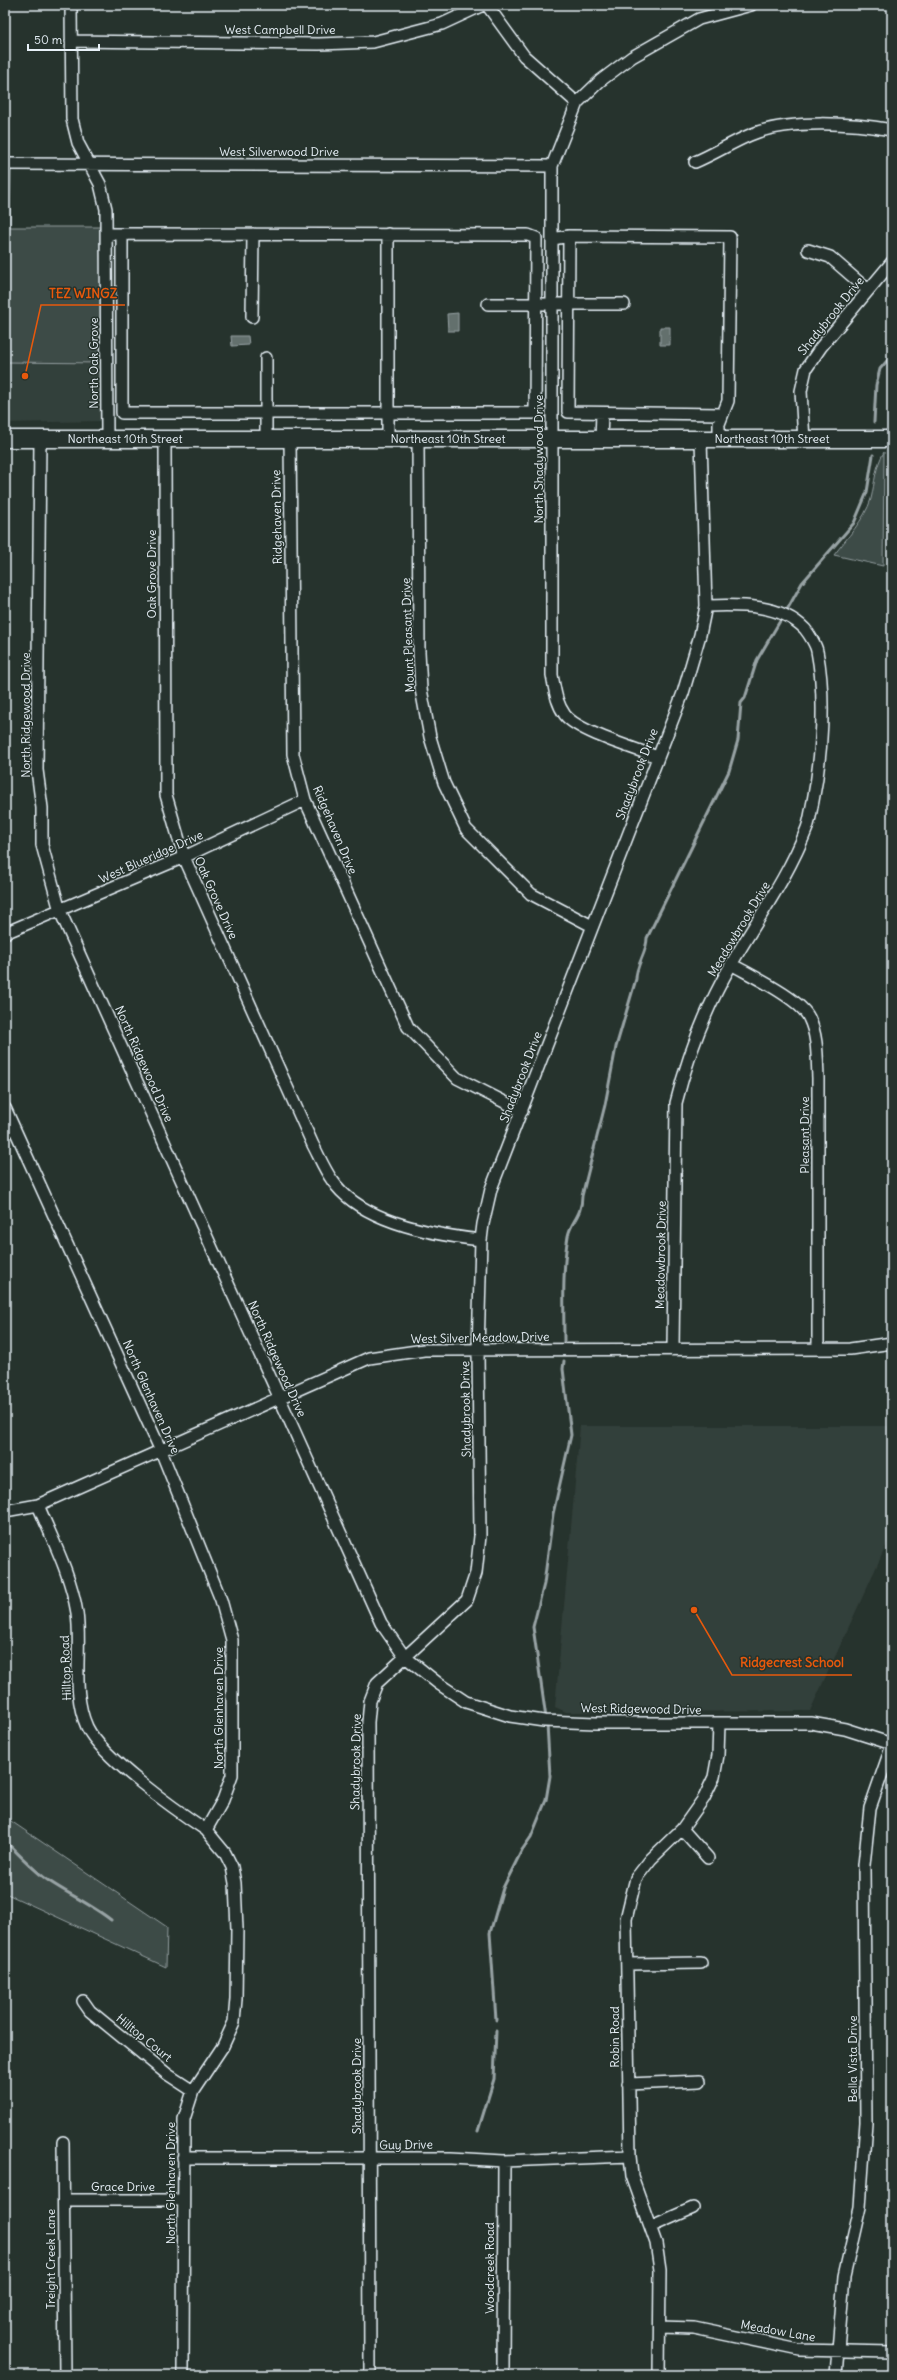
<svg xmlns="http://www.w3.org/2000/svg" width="897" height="2380" font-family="Delius,sans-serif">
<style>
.built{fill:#333f3a}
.green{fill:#3e4b47;stroke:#939ea0}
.water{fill:#636f6d;stroke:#98a3a5}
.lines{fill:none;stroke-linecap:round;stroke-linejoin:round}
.stream{stroke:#98a3a5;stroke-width:3}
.street-casing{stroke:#e8f1f8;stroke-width:14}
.secondary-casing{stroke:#e8f1f8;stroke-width:19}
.street{stroke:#26332d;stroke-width:11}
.secondary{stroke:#26332d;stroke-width:16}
.labels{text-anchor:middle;stroke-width:3;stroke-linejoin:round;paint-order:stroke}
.street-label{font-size:12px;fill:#e8f1f8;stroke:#26332d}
.leader{fill:none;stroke:#e8590c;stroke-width:1.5}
.callout-dot{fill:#e8590c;stroke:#26332d;stroke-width:1.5}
.callout-label{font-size:13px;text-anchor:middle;font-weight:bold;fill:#e8590c;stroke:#26332d;stroke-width:3;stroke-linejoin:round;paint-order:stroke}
</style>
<rect width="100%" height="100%" fill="#26332d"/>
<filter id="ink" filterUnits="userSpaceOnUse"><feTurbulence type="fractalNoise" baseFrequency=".025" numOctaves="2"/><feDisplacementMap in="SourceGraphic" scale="8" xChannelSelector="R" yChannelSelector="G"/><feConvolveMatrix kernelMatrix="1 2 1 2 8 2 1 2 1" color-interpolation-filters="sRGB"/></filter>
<g filter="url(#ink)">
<path class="built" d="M 5,362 L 102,363 L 102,421 L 5,423 Z
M 580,1426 L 892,1426 L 892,1533 L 810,1711 L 566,1712 L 555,1707 Z"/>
<path class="green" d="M 5,171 L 11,171 L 10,227 L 100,227 L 102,363 L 5,362 Z
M 884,452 L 883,566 L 834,555 C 846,539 865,519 871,499 C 875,482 875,467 884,452 Z
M 5,1817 L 167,1927 L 166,1967 L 5,1893 Z"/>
<path class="water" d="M 458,313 L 458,331 L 448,331 L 447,314 Z
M 660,327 L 670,327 L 670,345 L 660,345 Z
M 231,336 L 248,336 L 249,345 L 232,346 Z"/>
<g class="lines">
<path class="stream" d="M 874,422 L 876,385 L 880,369 L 892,355
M 788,608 L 802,583 L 854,523 L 867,492 L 873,455
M 564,1344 C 564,1309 562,1271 568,1236 C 571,1221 582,1216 582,1196 L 605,1105 L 616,1047 L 636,979 C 636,964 647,953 647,938 L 729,771 L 738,740 L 741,703 L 745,698 L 757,660 L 780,621
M 546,1718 L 533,1627 L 544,1584 L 553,1514 L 571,1435 L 563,1369 L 564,1361
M 5,1841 C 19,1854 33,1870 49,1881 C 70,1895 92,1905 111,1920
M 496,2020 L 490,1933 L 503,1888 L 522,1850 L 531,1837 L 546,1800 L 550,1776 L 547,1724
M 478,2131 L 494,2079 L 496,2031"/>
<g class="street-casing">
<path id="street" d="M 71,5 L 72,119 L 78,143 L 100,184 L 106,209 L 107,439
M 487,5 L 524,56 L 577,103
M 71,41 L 319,44 L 373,42 L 442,24 L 483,5
M 695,162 C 714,154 731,143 750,135 C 787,119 853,123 892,130
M 5,164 L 552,166
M 107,234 L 122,234 C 257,235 393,234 528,235 L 536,238 L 535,413 L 122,413 L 122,234
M 388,234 L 388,440
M 569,236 L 568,412 L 721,414
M 553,239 L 569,236 L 730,237 L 728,401 L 719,424 L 719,440
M 808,250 L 830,257 L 868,290
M 488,304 L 624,304
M 252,317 L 253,234
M 40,439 L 37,770 L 42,808 L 42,845 L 60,911 L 381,1623 L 404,1656 L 439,1684 L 466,1702 L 510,1716 L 544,1721 L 596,1723 L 811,1723 L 845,1729 L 892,1744
M 165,439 L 166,795 L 184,857 L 313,1145 C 319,1156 324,1169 332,1180 C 360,1222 435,1235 481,1240
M 266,439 L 266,358
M 290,439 L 293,754 L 305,800 L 408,1027 L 457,1078 L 522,1111
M 418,439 L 419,652 L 421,689 L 430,737 L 444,783 L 466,829 L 531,894 L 592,926
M 601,440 L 602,413
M 804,440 L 801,391 L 806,369 L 821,347 L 892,262
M 657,757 C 637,749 578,732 565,715 C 556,703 555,690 552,675 L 552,166 L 577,103 L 600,81 L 632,57 L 699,19 L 751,5
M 5,933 L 184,857 L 305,800
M 731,964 C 750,975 801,999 809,1018 C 818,1036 817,1058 818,1078 L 818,1349
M 5,1108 L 161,1451 L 221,1600 L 232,1640 L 232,1775 L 223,1800 L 206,1830 L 225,1853 L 232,1867 L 235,1883 L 237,1929 L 236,1999 L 234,2022 L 223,2046 L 193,2091 L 184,2119 L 183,2375
M 673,1349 L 676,1103 C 688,1055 707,1006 732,963 C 758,918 788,877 807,828 C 810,820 811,810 813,801 C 822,755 826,697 817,651 C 816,645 809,634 805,629 C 780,603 738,605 706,606
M 38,1505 C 53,1541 71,1575 77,1613 C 82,1651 71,1692 87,1727 C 102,1758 176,1810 206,1830
M 5,1511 L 38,1505 L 369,1358 L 424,1350 L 850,1349 L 892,1343
M 682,1829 L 708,1858
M 628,1964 L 701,1963
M 83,2001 L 90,2011 L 167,2074 L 193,2091
M 628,2084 L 700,2081
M 63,2142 L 65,2375
M 183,2158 L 451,2158 L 504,2161 L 630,2156
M 64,2200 L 183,2200
M 652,2226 L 693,2208
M 660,2327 L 694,2328 L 799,2350 L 892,2352
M 370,2375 L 368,1722 L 370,1701 L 377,1683 L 467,1600 L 476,1573 L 480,1536 L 478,1351 L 481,1240 L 483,1224 L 491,1189 L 683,693 L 700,635 L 706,606 L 701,440
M 503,2375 L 504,2161
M 659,2375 L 660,2270 L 656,2243 L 632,2176 L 630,2156 L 626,1919 L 636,1878 L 651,1859 L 682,1829 L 704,1798 L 714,1777 L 718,1755 L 719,1723
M 836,2375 L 844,2277 L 860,2207 L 866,2122 L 864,1865 L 870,1808 L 892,1745"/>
</g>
<g class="secondary-casing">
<g id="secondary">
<path id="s1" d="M 5,439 L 892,439"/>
</g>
</g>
<use href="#street" class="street"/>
<use href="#secondary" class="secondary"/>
</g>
</g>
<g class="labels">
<g class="street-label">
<text x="280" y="34">West Campbell Drive</text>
<text x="279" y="156">West Silverwood Drive</text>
<text transform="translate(831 316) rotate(-51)" y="4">Shadybrook Drive</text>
<text transform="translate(94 363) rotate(-90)" y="4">North Oak Grove</text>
<text dy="4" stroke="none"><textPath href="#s1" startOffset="120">Northeast 10th Street</textPath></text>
<text dy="4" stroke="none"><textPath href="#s1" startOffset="443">Northeast 10th Street</textPath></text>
<text dy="4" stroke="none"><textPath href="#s1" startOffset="767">Northeast 10th Street</textPath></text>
<text transform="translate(539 459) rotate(-90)" y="4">North Shadywood Drive</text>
<text transform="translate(277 517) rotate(-91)" y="4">Ridgehaven Drive</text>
<text transform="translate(152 574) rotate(-90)" y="4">Oak Grove Drive</text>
<text transform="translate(408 635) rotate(-92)" y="4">Mount Pleasant Drive</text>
<text transform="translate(26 715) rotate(-90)" y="4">North Ridgewood Drive</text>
<text transform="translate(637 774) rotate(-69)" y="4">Shadybrook Drive</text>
<text transform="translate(335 830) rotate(67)" y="4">Ridgehaven Drive</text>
<text transform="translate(151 857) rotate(-24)" y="4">West Blueridge Drive</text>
<text transform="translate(216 898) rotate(66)" y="4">Oak Grove Drive</text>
<text transform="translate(739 929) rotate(-59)" y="4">Meadowbrook Drive</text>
<text transform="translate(144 1064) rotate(66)" y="4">North Ridgewood Drive</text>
<text transform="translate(521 1077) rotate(-69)" y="4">Shadybrook Drive</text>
<text transform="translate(805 1135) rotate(-90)" y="4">Pleasant Drive</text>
<text transform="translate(661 1255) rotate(-89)" y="4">Meadowbrook Drive</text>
<text transform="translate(480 1338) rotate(-1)" y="4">West Silver Meadow Drive</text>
<text transform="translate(277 1359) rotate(66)" y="4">North Ridgewood Drive</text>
<text transform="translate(151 1397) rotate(66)" y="4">North Glenhaven Drive</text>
<text transform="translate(466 1409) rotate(-91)" y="4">Shadybrook Drive</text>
<text transform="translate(66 1668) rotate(-92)" y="4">Hilltop Road</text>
<text transform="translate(219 1708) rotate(-90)" y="4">North Glenhaven Drive</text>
<text transform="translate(641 1709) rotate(1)" y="4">West Ridgewood Drive</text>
<text transform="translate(356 1762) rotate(-89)" y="4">Shadybrook Drive</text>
<text transform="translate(615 2037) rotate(-90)" y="4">Robin Road</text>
<text transform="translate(144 2038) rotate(39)" y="4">Hilltop Court</text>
<text transform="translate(853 2059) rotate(-90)" y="4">Bella Vista Drive</text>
<text transform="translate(357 2086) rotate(-90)" y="4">Shadybrook Drive</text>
<text transform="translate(406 2145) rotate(-1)" y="4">Guy Drive</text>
<text transform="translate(171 2183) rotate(-90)" y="4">North Glenhaven Drive</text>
<text x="123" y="2191">Grace Drive</text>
<text transform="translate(51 2259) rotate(-90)" y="4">Treight Creek Lane</text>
<text transform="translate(490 2268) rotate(-90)" y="4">Woodcreek Road</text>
<text transform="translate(778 2331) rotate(10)" y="4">Meadow Lane</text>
</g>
</g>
<path class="leader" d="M25 376L41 305H125M694 1610L732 1675H852"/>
<g class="callout-dot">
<circle cx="25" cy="376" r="4"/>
<circle cx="694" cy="1610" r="4"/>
</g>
<g class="callout-label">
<text x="83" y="298">TEZ WINGZ</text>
<text x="792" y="1667">Ridgecrest School</text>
</g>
<rect width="897" height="2380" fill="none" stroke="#26332d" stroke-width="20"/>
<rect x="10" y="10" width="877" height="2360" fill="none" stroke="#e8f1f8" stroke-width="1.5" filter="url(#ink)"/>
<path d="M28 44v6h71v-6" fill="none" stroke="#e8f1f8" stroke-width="2"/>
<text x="34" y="44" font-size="12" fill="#e8f1f8" stroke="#26332d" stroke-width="3" paint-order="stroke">50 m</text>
</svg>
